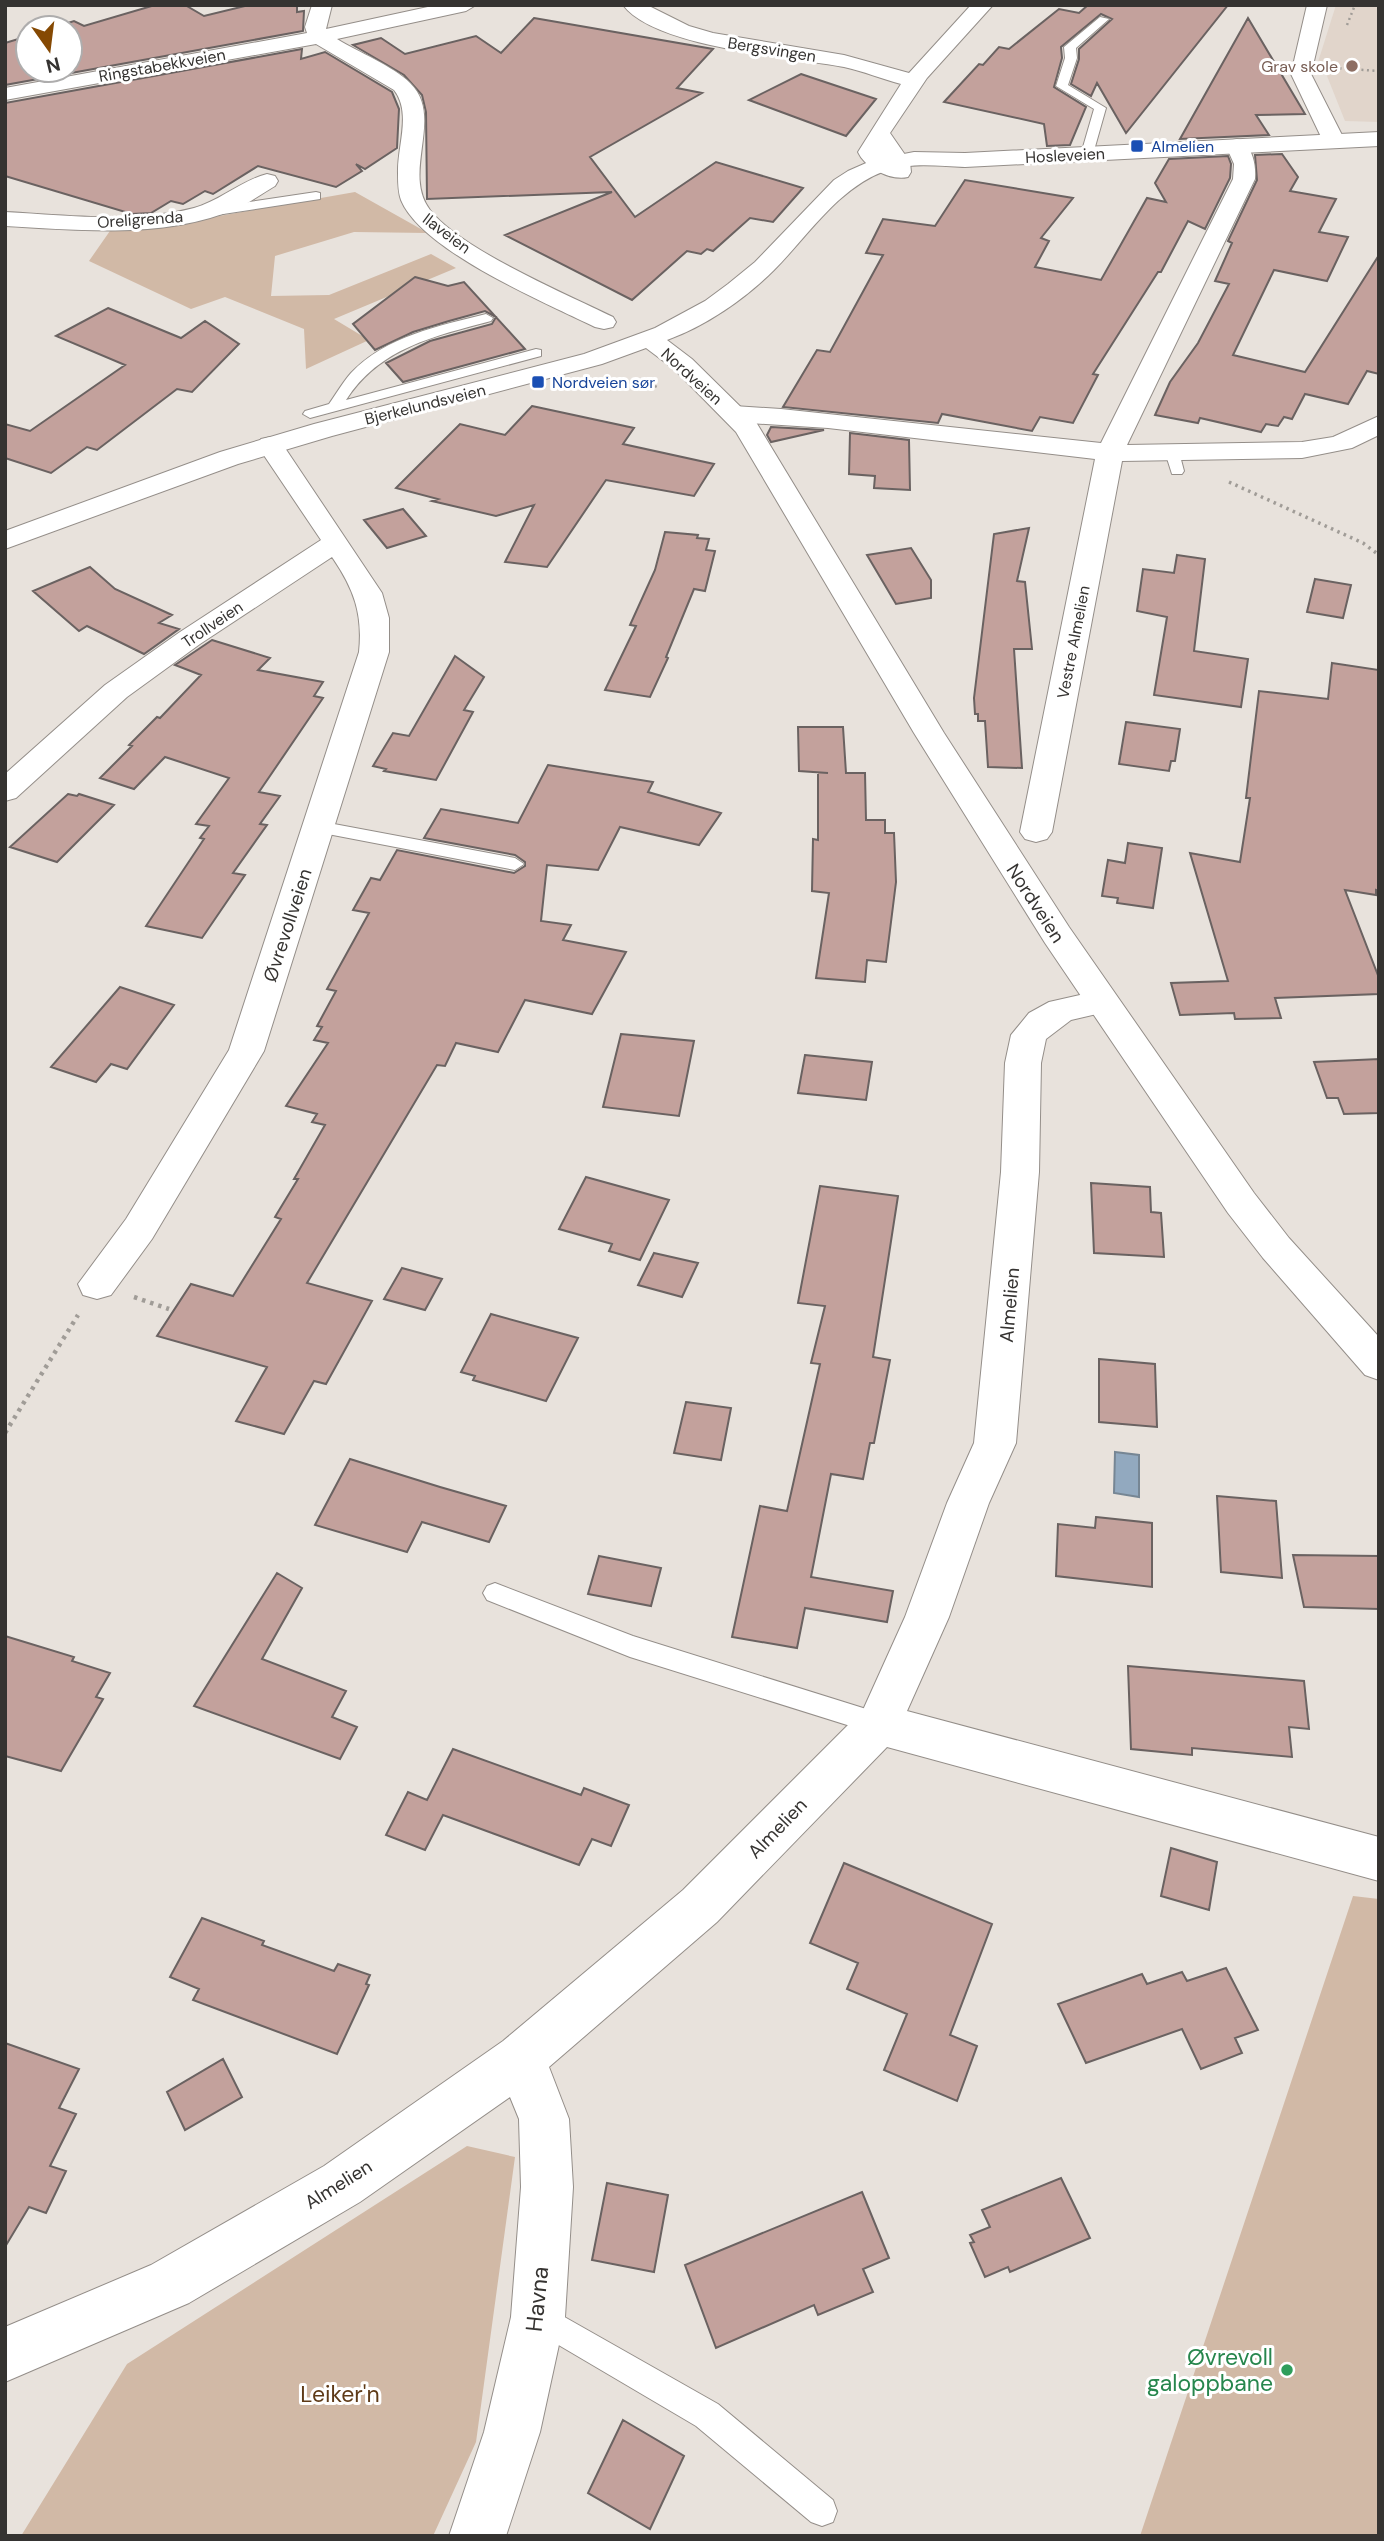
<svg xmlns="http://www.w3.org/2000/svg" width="1384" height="2541" font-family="'DM Sans',sans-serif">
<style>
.built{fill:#e1d5cb}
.green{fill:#d1b9a6}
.water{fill:#92a9bf;stroke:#768694;stroke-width:2}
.building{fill:#c3a19c;stroke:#6a6261;stroke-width:2}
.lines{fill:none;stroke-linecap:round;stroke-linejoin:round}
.lane-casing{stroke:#948e89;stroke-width:2}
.street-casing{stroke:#948e89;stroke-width:2}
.secondary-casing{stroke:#948e89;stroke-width:2}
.path-far2{stroke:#a09c97;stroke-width:2.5;stroke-dasharray:2 3.5;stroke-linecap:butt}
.path-far1{stroke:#a09c97;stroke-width:3.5;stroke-dasharray:2.5 4.5;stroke-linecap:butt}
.path{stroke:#a09c97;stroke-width:4.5;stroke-dasharray:3.5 5;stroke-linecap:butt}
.lane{fill:#fff;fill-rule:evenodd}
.street{fill:#fff;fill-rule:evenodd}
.secondary{fill:#fff;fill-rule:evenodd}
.education-dot{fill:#8d6e63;stroke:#fff;stroke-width:2.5}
.transit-dot{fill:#1a4fb4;stroke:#fff;stroke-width:2.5}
.leisure-dot{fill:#2e9e5b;stroke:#fff;stroke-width:2.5}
.labels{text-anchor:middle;stroke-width:6;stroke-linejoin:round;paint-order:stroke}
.far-street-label{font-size:16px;fill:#353331;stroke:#fff}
.far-education-label{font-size:16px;fill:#785e54;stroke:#fff;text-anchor:end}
.far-transit-label{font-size:16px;fill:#164399;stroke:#fff;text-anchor:start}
.street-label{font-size:19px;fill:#353331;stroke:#fff}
.near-street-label{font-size:23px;fill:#353331;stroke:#fff}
.near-leisure-label{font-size:23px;fill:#27864d;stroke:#fff;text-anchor:end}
.near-park-label{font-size:23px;fill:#5e3a17;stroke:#fff}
</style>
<rect width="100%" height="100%" fill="#e8e2dc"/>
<path class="built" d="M 1336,5 L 1379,5 L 1379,122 L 1345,121 L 1327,76 L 1332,70 L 1318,62 Z"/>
<path class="green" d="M 355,192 L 428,233 L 354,232 L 275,256 L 271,296 L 329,295 L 431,254 L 456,268 L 334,319 L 369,340 L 306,369 L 304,329 L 225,297 L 191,309 L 89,261 L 112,228 L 185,222 Z
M 1353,1896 L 1379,1899 L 1379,2536 L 1140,2536 Z
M 467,2146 L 515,2157 L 476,2442 L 433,2536 L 21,2536 L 127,2364 Z"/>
<path class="water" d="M 1115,1452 L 1139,1455 L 1139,1497 L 1114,1493 Z"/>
<path class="building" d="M 155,5 L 185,5 L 204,16 L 249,5 L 297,5 L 297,12 L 304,11 L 303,31 L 5,85 L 5,43 L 28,36 L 28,70 L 70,70 L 70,28 L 52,28 L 74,21 L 84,26 Z
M 1088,5 L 1228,5 L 1126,133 L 1097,83 L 1091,96 L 1071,84 L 1079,59 L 1079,49 L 1112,19 L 1101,14 L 1061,47 L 1062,58 L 1054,87 L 1086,107 L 1070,145 L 1047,146 L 1044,124 L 944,102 L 979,64 L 983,65 L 999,47 L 1009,49 L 1059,9 L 1079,13 Z
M 534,18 L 713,49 L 677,88 L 702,93 L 590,157 L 635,217 L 716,162 L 803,188 L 773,222 L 750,218 L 713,251 L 707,249 L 701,254 L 687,251 L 632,300 L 505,235 L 612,192 L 427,199 L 426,112 L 422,95 L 404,75 L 353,45 L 381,38 L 405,54 L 476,36 L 501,53 Z
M 1248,18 L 1305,114 L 1256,115 L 1269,135 L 1180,139 Z
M 302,49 L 301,59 L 325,52 L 392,92 L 399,109 L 397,148 L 365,169 L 356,164 L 362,171 L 336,187 L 258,166 L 213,194 L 205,191 L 183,204 L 171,201 L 151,213 L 132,214 L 5,176 L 5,103 Z
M 801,74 L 876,99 L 846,136 L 749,100 Z
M 1282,154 L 1298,177 L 1290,191 L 1336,199 L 1319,232 L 1348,237 L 1327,281 L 1274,270 L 1233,355 L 1305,372 L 1379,255 L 1379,374 L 1367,371 L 1348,404 L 1305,394 L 1292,419 L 1284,417 L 1278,426 L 1266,424 L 1261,432 L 1200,418 L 1198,423 L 1155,415 L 1170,382 L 1198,343 L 1229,284 L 1215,281 L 1232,243 L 1228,241 L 1257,180 L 1255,155 Z
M 1228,156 L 1231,164 L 1230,178 L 1205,229 L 1188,221 L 1161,272 L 1158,272 L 1093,374 L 1098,375 L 1073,423 L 1040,417 L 1032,431 L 942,414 L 938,423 L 783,407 L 817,350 L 830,352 L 883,255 L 866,253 L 883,219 L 935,226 L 965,180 L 1073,198 L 1041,238 L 1049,241 L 1035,267 L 1101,280 L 1147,198 L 1166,202 L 1155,183 L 1169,159 Z
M 415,277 L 448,286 L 464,282 L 525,349 L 403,382 L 386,363 L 430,341 L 492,324 L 496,317 L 485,311 L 449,321 L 413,332 L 375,350 L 353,324 Z
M 108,308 L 181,338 L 205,321 L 239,344 L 192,392 L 177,389 L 97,450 L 87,447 L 51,473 L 5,458 L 5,424 L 30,431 L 125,365 L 56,336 Z
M 532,406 L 634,428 L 623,444 L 714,464 L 694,496 L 606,480 L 547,567 L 505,562 L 534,505 L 496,516 L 432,501 L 438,499 L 396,488 L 460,424 L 505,435 Z
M 771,427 L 824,430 L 771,442 L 767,435 Z
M 850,433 L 909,440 L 910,490 L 874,488 L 875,476 L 849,474 Z
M 403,509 L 426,536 L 387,548 L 364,520 Z
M 1029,528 L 1017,581 L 1025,582 L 1032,649 L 1014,649 L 1022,768 L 988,767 L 985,721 L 978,721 L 978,714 L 975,714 L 974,698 L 994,534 Z
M 665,532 L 698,535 L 697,538 L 709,539 L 706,550 L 715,551 L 705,591 L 694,589 L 666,657 L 668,658 L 650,697 L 605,690 L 636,626 L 630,625 L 655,570 Z
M 911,548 L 931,580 L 931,598 L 896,604 L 867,555 Z
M 1177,555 L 1205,559 L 1194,651 L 1248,659 L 1241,707 L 1154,695 L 1167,617 L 1137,611 L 1143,569 L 1174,573 Z
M 90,567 L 115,589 L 172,615 L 159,623 L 179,629 L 144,654 L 87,626 L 79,631 L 33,591 Z
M 1315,579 L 1351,585 L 1343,618 L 1307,612 Z
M 212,640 L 270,658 L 258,670 L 323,682 L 314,696 L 323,698 L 259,792 L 280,796 L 260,824 L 267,825 L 233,873 L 245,875 L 202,938 L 146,926 L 204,839 L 200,838 L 209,826 L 196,824 L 229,778 L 165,757 L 134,789 L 100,778 L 132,746 L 129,745 L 157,717 L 160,718 L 201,675 L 175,665 Z
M 455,656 L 484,677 L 464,710 L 473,712 L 436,780 L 384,771 L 386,769 L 373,766 L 393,733 L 409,736 Z
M 1332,663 L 1379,670 L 1379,891 L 1376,890 L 1376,895 L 1345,890 L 1379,978 L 1379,994 L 1275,998 L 1281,1018 L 1235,1019 L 1234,1013 L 1180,1015 L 1171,983 L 1228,981 L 1190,853 L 1240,862 L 1250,798 L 1246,798 L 1259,691 L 1328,699 Z
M 1126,722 L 1180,729 L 1175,761 L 1171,761 L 1169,771 L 1119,764 Z
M 798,727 L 843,727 L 846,773 L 865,773 L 866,820 L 885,820 L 885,833 L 894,833 L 896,882 L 886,962 L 867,960 L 865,982 L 816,978 L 829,893 L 812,891 L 813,839 L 818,840 L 818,773 L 828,773 L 799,771 Z
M 548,765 L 653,782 L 648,792 L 721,813 L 699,845 L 620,827 L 598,870 L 547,865 L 541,921 L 571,925 L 563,940 L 626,952 L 592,1014 L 525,1000 L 498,1052 L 456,1043 L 445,1066 L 437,1065 L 307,1283 L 372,1301 L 326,1384 L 314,1381 L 284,1434 L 236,1421 L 267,1367 L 157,1336 L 191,1284 L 233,1296 L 281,1219 L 275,1217 L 298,1179 L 294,1179 L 325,1125 L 312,1122 L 317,1114 L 286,1106 L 328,1043 L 314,1040 L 322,1027 L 317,1026 L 336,991 L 327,989 L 369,913 L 353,910 L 371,878 L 380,880 L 397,850 L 514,873 L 525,866 L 525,862 L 515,855 L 424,838 L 441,809 L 518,823 Z
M 68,794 L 77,796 L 79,794 L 114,805 L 57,862 L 10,847 Z
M 1128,843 L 1162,848 L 1153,908 L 1117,903 L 1118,898 L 1102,896 L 1108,860 L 1125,863 Z
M 120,987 L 174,1005 L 127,1069 L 111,1064 L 96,1082 L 51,1067 Z
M 621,1034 L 694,1041 L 679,1116 L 603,1107 Z
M 805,1055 L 872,1062 L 866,1100 L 798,1093 Z
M 1379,1059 L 1379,1113 L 1344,1114 L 1338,1098 L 1327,1098 L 1314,1062 Z
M 586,1177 L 669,1200 L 640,1260 L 609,1251 L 612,1244 L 559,1229 Z
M 1091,1183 L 1150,1187 L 1151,1212 L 1161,1213 L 1164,1257 L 1094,1253 Z
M 820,1186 L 898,1196 L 873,1357 L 890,1360 L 874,1443 L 870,1443 L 863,1479 L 831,1474 L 811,1577 L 893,1591 L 887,1622 L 805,1608 L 797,1648 L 732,1637 L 760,1506 L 787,1511 L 820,1364 L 811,1363 L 825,1306 L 798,1303 Z
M 654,1253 L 698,1263 L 682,1297 L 638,1285 Z
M 402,1268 L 442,1279 L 425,1310 L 384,1299 Z
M 491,1314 L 578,1338 L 546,1401 L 473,1380 L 475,1376 L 461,1372 Z
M 1099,1359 L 1155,1364 L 1157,1427 L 1099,1422 Z
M 686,1402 L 731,1408 L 721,1460 L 674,1453 Z
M 350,1459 L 440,1487 L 506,1506 L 489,1542 L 422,1522 L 407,1552 L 315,1525 Z
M 1217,1496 L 1276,1501 L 1282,1578 L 1221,1572 Z
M 1096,1517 L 1152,1523 L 1152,1587 L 1056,1576 L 1058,1524 L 1095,1528 Z
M 1293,1555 L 1379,1556 L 1379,1609 L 1304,1607 Z
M 599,1556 L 661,1568 L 651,1606 L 588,1594 Z
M 277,1573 L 302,1588 L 262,1659 L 346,1691 L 332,1717 L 357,1727 L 340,1759 L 194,1706 Z
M 5,1636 L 74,1657 L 72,1661 L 110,1673 L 96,1697 L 103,1699 L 61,1771 L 5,1756 Z
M 1128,1666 L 1304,1681 L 1309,1729 L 1289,1727 L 1292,1757 L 1192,1748 L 1192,1755 L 1131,1749 Z
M 453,1749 L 581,1795 L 584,1788 L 629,1805 L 611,1846 L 592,1839 L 579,1865 L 443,1815 L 425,1850 L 386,1835 L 408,1792 L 427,1800 Z
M 1171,1848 L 1217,1862 L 1209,1910 L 1161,1896 Z
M 844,1863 L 992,1924 L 950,2035 L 977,2046 L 957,2101 L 884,2070 L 907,2014 L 847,1989 L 858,1963 L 810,1943 Z
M 202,1918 L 264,1941 L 262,1945 L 334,1971 L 338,1964 L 370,1975 L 366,1984 L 369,1985 L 337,2054 L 193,2000 L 199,1989 L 170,1977 Z
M 1226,1968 L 1258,2030 L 1235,2038 L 1242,2053 L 1201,2069 L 1182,2029 L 1086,2063 L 1058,2004 L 1142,1974 L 1147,1984 L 1182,1972 L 1187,1981 Z
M 5,2043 L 79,2069 L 59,2108 L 76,2114 L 50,2166 L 66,2171 L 46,2213 L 29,2207 L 5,2247 Z
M 223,2059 L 242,2097 L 185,2130 L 167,2092 Z
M 1061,2178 L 1090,2238 L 1010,2272 L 1008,2267 L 985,2277 L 970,2243 L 974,2242 L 970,2235 L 990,2227 L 982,2210 Z
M 607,2183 L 668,2195 L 654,2272 L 592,2260 Z
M 862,2192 L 889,2258 L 863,2269 L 873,2292 L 818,2315 L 814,2305 L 716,2348 L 685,2265 Z
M 623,2420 L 684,2456 L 650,2529 L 588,2493 Z"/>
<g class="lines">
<g class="lane-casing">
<path id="lane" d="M 1100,17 L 1109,19 L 1076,48 L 1077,58 L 1068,85 L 1106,108 L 1093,154 L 1087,158 L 1081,154 L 1094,109 L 1056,86 L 1065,58 L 1064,47 Z
M 316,192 L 320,193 L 320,199 L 210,216 L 204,212 L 210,208 Z
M 486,314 L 493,318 L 491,321 C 435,336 379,348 346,400 L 536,349 L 541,350 L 541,356 L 310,418 L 303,414 L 305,411 L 329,404 C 336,394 343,382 351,373 C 386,336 439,326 486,314 Z
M 1172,448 L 1179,452 L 1184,471 L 1182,474 L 1172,474 L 1165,452 Z
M 318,821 L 515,858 L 524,864 L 515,870 L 312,831 L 309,827 Z
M 495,1583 L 633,1636 L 879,1713 L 888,1716 L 891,1724 L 888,1732 L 879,1735 L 630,1657 L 487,1600 L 483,1593 L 487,1586 Z
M 538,2302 L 718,2404 L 833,2500 L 837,2511 L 833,2522 L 822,2526 L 811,2522 L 696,2426 L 528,2327 L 523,2317 L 528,2307 Z"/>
</g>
<g class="street-casing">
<path id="street" d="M 312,5 L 332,5 L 326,29 L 437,5 L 476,5 L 466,11 L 337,39 C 358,52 393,66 410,83 C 445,117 401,172 430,210 C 460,249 566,294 613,317 L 616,322 L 613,327 L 604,329 L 595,327 C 546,303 422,251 401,200 C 398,192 398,181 398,173 C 397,146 412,113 394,90 L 316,44 L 5,100 L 5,88 L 307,33 L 305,27 Z
M 623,5 L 647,5 L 689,26 L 713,33 L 844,55 L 909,73 L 971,5 L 993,5 L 927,78 L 890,133 L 910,162 L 911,172 L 908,177 C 891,181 865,168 858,152 L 901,84 C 882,79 863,71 844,67 C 792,57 655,48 623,5 Z
M 1307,5 L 1327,5 L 1311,74 L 1345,141 L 1342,146 L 1326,146 L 1323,141 L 1291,74 Z
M 1237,139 L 1245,141 C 1253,154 1256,164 1255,179 L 1127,445 L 1302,442 L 1333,437 L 1379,416 L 1379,435 L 1352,448 L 1302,458 L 1122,461 L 1052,832 L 1047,839 L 1036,842 L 1025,839 L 1020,832 L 1095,459 L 828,428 L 734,422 L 725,419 L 721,414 L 725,409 L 734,406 L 781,409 L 1101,443 L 1233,179 L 1234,164 L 1226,146 L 1229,141 Z
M 267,174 L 275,176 L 278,181 L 275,186 C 261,194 248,204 233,210 C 161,239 81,230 5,226 L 5,212 C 67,215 133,224 194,208 C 220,201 242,180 267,174 Z
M 270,437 L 279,439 L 382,593 L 389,618 L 389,652 L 264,1051 L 152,1239 L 111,1295 L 97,1299 L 83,1295 L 78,1284 L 126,1219 L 229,1050 L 359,652 C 363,614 354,589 332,557 L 200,644 L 127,697 L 16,798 L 5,801 L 5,774 L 105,685 L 180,632 L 321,540 L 257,445 L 261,439 Z
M 1102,990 L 1114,994 L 1119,1002 L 1114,1010 L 1071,1020 L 1046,1039 L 1041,1063 L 1039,1172 L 1016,1443 L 989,1503 L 949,1617 L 907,1711 L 1379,1837 L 1379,1881 L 887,1747 L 717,1922 L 549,2067 L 569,2119 L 573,2187 L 565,2317 L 540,2432 L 506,2536 L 449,2536 L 484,2432 L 511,2317 L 521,2187 L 519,2119 L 510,2097 L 360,2202 L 189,2303 L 5,2382 L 5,2327 L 151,2265 L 324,2166 L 503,2041 L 683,1890 L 863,1710 L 905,1617 L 947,1503 L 974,1443 L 1001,1172 L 1005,1063 L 1011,1035 L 1029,1013 L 1049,1002 Z"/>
</g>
<g class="secondary-casing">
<path id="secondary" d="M 1379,132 L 1379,146 L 965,167 C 939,166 910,162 885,171 C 838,188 808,236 774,270 C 745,299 706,326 667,340 L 692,359 L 756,422 L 944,733 L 1069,927 L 1254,1193 L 1289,1238 L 1379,1337 L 1379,1380 L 1365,1375 L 1263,1258 L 1228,1213 L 1045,943 L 914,733 L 736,432 L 674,369 L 646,348 L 602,364 L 332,436 L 238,464 L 5,549 L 5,531 L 220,452 L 314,424 L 584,354 L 655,328 L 705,301 L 728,284 L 755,262 L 834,180 L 848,171 L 873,160 L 914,152 L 965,153 Z"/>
</g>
<path class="path-far2" d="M 1347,25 L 1355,5
M 1334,68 L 1379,71
M 640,379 L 659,388"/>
<path class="path-far1" d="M 1229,482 L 1363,543 L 1379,555"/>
<path class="path" d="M 134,1297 L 169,1309
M 5,1433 L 78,1315"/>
<use href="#lane" class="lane"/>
<use href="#street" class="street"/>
<use href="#secondary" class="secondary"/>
</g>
<circle class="education-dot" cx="1352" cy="66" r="7"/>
<g class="transit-dot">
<rect x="1130" y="139" width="14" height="14" rx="3.5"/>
<rect x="531" y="375" width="14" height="14" rx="3.5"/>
</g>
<circle class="leisure-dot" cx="1287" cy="2370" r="7"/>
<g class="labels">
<g class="far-street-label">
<text transform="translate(772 49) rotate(9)" y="6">Bergsvingen</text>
<text transform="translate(162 65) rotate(-10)" y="6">Ringstabekkveien</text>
<text transform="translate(1065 155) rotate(-3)" y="6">Hosleveien</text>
<text transform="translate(140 219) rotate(-4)" y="6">Oreligrenda</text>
<text transform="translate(447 233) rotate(37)" y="6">Ilaveien</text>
<text transform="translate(692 376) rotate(42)" y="6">Nordveien</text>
<text transform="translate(425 404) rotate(-14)" y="6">Bjerkelundsveien</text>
<text transform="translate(212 624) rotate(-34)" y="6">Trollveien</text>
<text transform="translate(1073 642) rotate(-79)" y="6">Vestre Almelien</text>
</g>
<g class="far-education-label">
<text x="1338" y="72">Grav skole</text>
</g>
<g class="far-transit-label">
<text x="1151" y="152">Almelien</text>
<text x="552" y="388">Nordveien sør</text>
</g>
<g class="street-label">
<text transform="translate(1036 903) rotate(57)" y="7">Nordveien</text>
<text transform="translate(287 925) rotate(-72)" y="7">Øvrevollveien</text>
<text transform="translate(1009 1305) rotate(-85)" y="7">Almelien</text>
<text transform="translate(777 1828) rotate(-46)" y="7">Almelien</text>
<text transform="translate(338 2184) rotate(-32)" y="7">Almelien</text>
</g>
<g class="near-street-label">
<text transform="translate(537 2299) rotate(-84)" y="8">Havna</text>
</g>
<g class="near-leisure-label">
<text x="1273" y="2365">Øvrevoll<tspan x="1273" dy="26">galoppbane</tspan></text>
</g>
<g class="near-park-label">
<text x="340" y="2402">Leiker'n</text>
</g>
</g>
<rect width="1384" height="2541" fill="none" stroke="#353331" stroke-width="14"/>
<g transform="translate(49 49) rotate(166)"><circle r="33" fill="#ffffff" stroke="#aeadad" stroke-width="2"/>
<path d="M0-5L12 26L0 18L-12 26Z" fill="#854903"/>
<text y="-10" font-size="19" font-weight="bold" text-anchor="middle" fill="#353331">N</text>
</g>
</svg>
